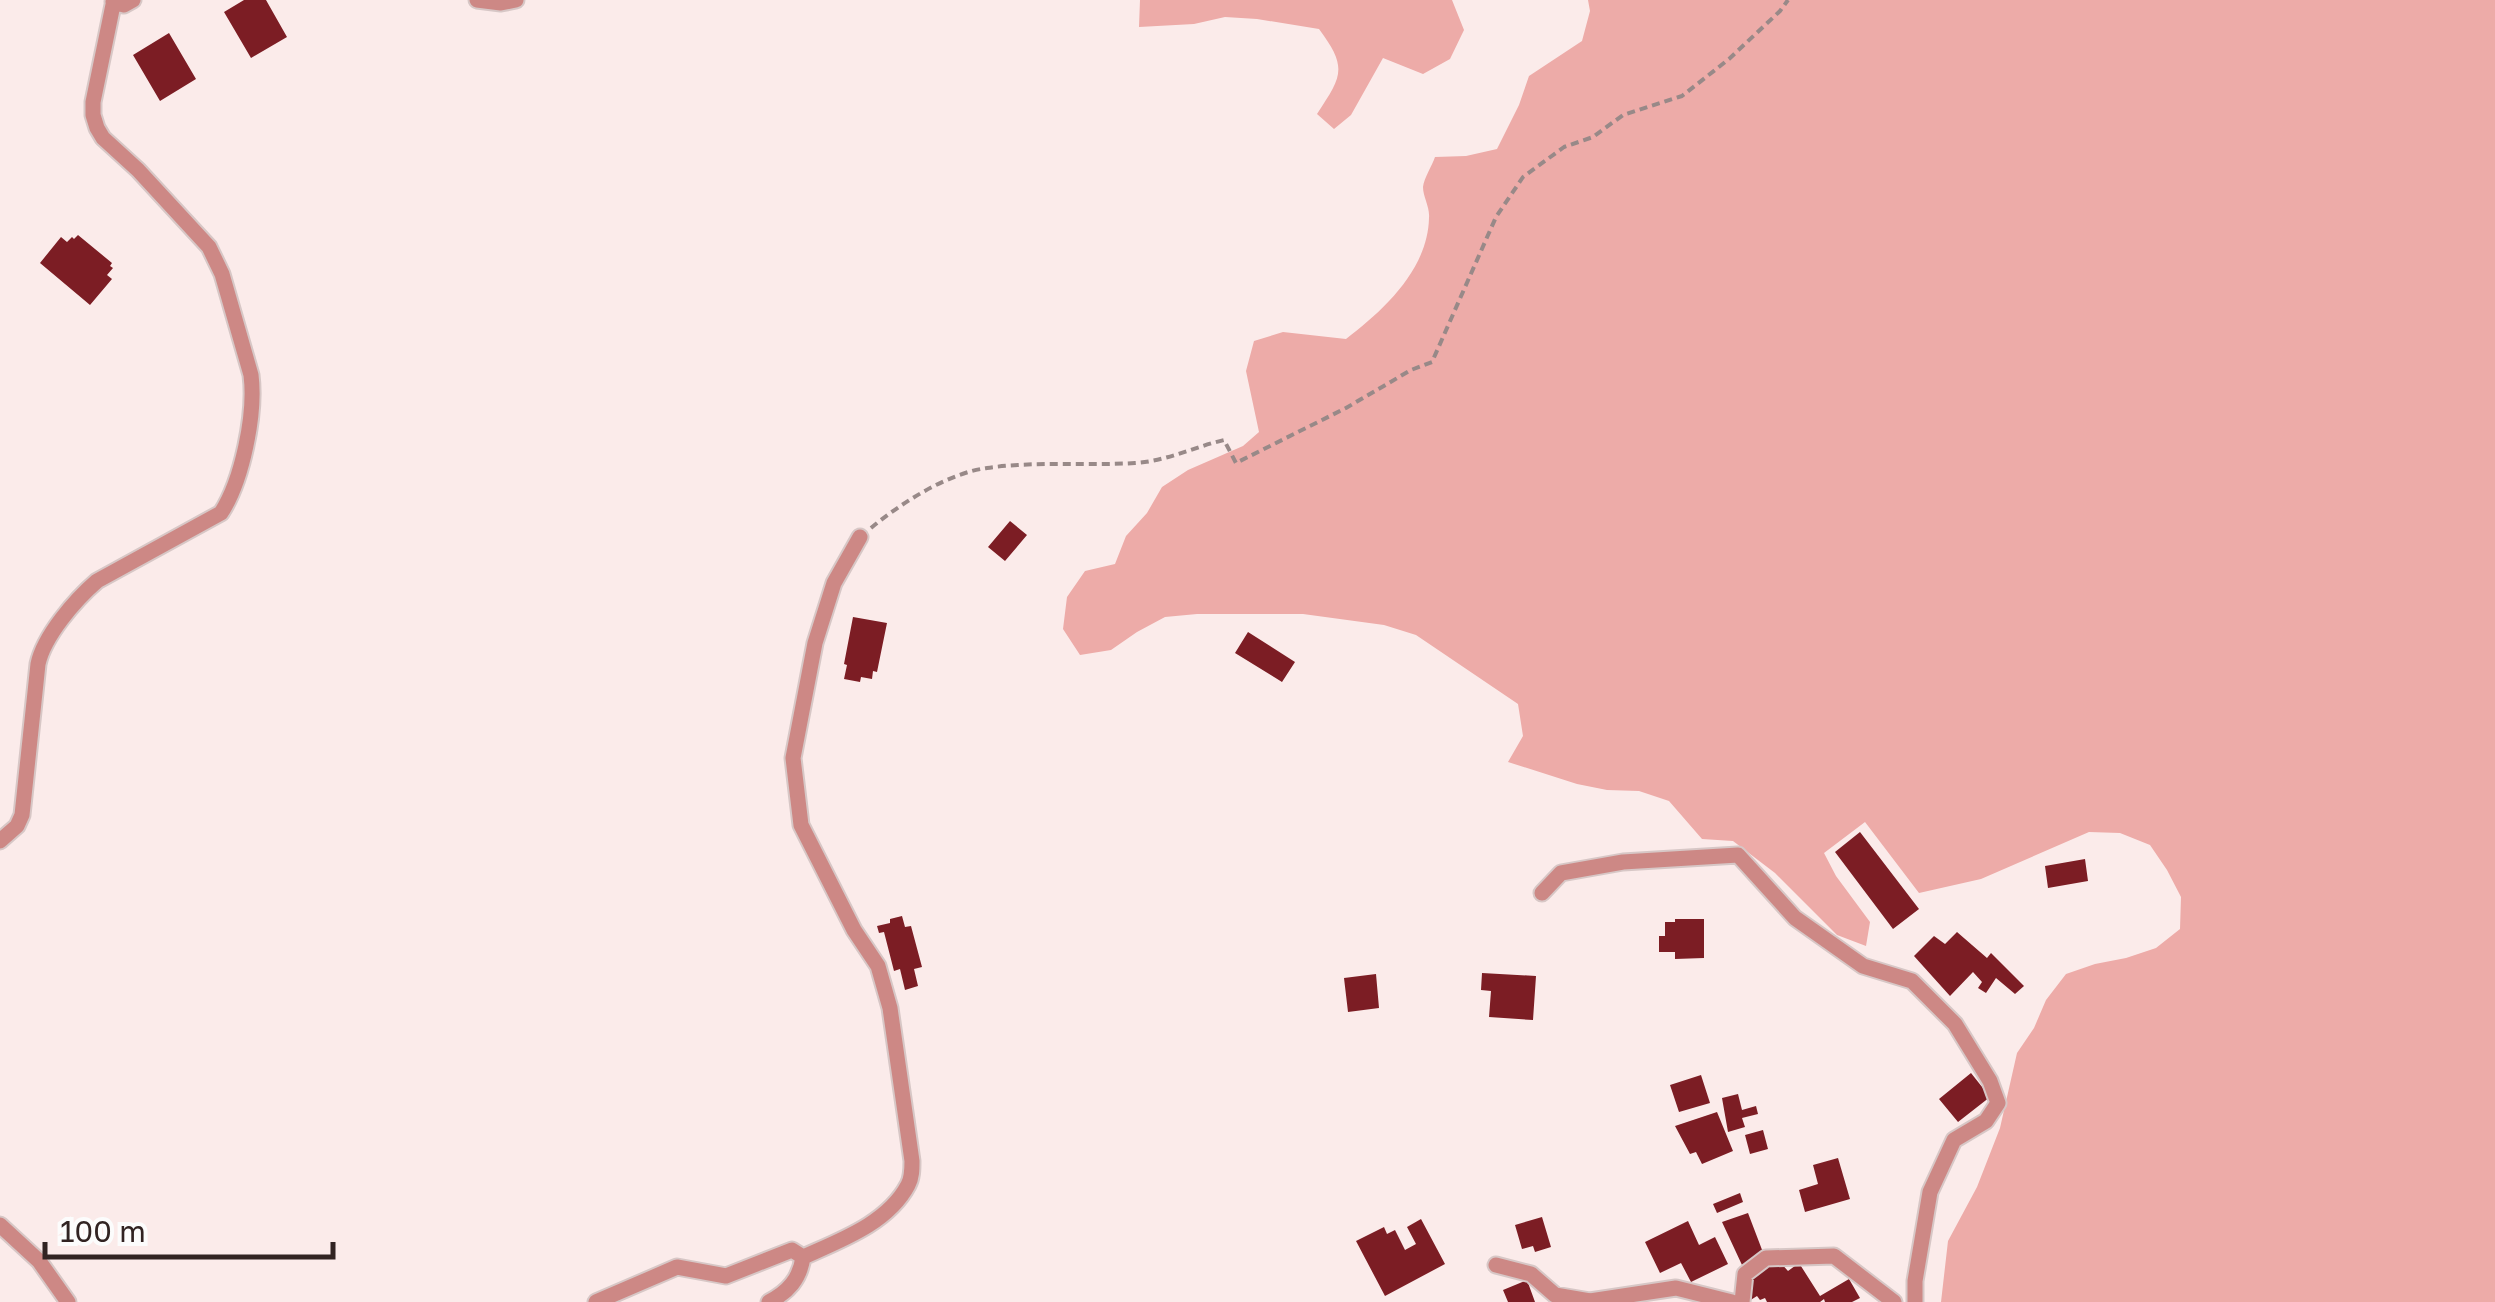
<svg xmlns="http://www.w3.org/2000/svg" width="2495" height="1302" font-family="'Golos Text',sans-serif">
<style>
.green{fill:#edaba8}
.building{fill:#7c1d24}
.lines{fill:none;stroke-linecap:round;stroke-linejoin:round}
.street-casing{stroke:#d7c7c6;stroke-width:19}
.path{stroke:#988988;stroke-width:4;stroke-dasharray:8 5;stroke-linecap:butt}
.street{stroke:#cd8885;stroke-width:15}
</style>
<rect width="100%" height="100%" fill="#fbebea"/>
<path class="green" d="M 1140,0 L 1452,0 L 1464,30 L 1450,59 L 1423,74 L 1383,58 L 1351,115 L 1334,129 L 1317,114 C 1342,76 1348,68 1319,29 L 1257,19 L 1225,17 L 1194,24 L 1139,27 Z
M 1588,0 L 2495,0 L 2495,1302 L 1941,1302 L 1948,1241 L 1977,1187 L 2000,1128 L 2017,1053 L 2034,1028 L 2046,1000 L 2066,974 L 2095,964 L 2126,958 L 2156,948 L 2180,929 L 2181,897 L 2167,870 L 2150,845 L 2120,833 L 2089,832 L 1981,879 L 1919,893 L 1865,822 L 1824,853 L 1836,876 L 1870,922 L 1866,946 L 1837,935 L 1775,873 L 1733,841 L 1702,839 L 1669,801 L 1639,791 L 1607,790 L 1577,784 L 1508,762 L 1523,736 L 1518,704 L 1416,635 L 1384,625 L 1303,614 L 1197,614 L 1165,617 L 1137,632 L 1111,650 L 1080,655 L 1063,629 L 1067,597 L 1085,571 L 1115,564 L 1126,536 L 1147,513 L 1162,487 L 1188,470 L 1243,446 L 1259,432 L 1246,371 L 1254,341 L 1283,332 L 1346,339 C 1384,310 1428,269 1429,218 C 1430,207 1423,197 1423,187 C 1424,178 1432,166 1435,157 L 1466,156 L 1497,149 L 1519,105 L 1529,76 L 1582,41 L 1590,11 Z"/>
<path class="building" d="M 244,0 L 266,0 L 287,37 L 251,58 L 224,12 Z
M 169,33 L 196,79 L 160,101 L 133,55 Z
M 78,235 L 112,263 L 110,266 L 113,268 L 107,275 L 112,279 L 90,305 L 40,263 L 61,237 L 67,242 L 72,237 L 74,239 Z
M 1010,521 L 1027,535 L 1005,561 L 988,547 Z
M 853,617 L 887,623 L 877,672 L 873,671 L 872,679 L 861,677 L 860,682 L 844,679 L 847,665 L 844,664 Z
M 1248,632 L 1295,662 L 1282,682 L 1235,653 Z
M 1860,832 L 1919,909 L 1893,929 L 1835,852 Z
M 2085,859 L 2088,881 L 2048,888 L 2045,866 Z
M 902,916 L 905,927 L 911,926 L 922,967 L 914,969 L 918,986 L 905,990 L 900,969 L 894,971 L 884,932 L 879,933 L 877,926 L 890,923 L 890,919 Z
M 1675,919 L 1704,919 L 1704,958 L 1675,959 L 1675,952 L 1659,952 L 1659,936 L 1665,936 L 1665,922 L 1675,922 Z
M 1957,932 L 1987,958 L 1991,953 L 2024,986 L 2015,994 L 1996,978 L 1986,993 L 1978,988 L 1982,982 L 1973,972 L 1950,996 L 1914,956 L 1934,936 L 1945,944 Z
M 1482,973 L 1536,976 L 1533,1020 L 1489,1017 L 1491,991 L 1481,990 Z
M 1376,974 L 1379,1008 L 1348,1012 L 1344,978 Z
M 1971,1073 L 1990,1097 L 1958,1122 L 1939,1099 Z
M 1701,1075 L 1710,1103 L 1679,1112 L 1670,1085 Z
M 1738,1094 L 1742,1110 L 1756,1106 L 1758,1114 L 1742,1118 L 1745,1127 L 1728,1132 L 1722,1098 Z
M 1717,1112 L 1733,1151 L 1702,1164 L 1696,1152 L 1690,1154 L 1675,1126 Z
M 1763,1130 L 1768,1149 L 1750,1154 L 1745,1135 Z
M 1838,1158 L 1850,1199 L 1805,1212 L 1799,1190 L 1818,1184 L 1813,1165 Z
M 1740,1193 L 1743,1202 L 1717,1213 L 1713,1204 Z
M 1748,1213 L 1764,1255 L 1742,1265 L 1722,1222 Z
M 1542,1217 L 1551,1247 L 1535,1252 L 1533,1246 L 1522,1249 L 1515,1225 Z
M 1421,1219 L 1445,1264 L 1385,1296 L 1356,1241 L 1384,1227 L 1387,1234 L 1395,1230 L 1405,1250 L 1416,1244 L 1407,1227 Z
M 1688,1221 L 1699,1245 L 1715,1237 L 1728,1264 L 1691,1282 L 1681,1263 L 1660,1273 L 1645,1242 Z
M 1778,1260 L 1788,1271 L 1799,1263 L 1820,1296 L 1849,1279 L 1860,1298 L 1852,1302 L 1825,1302 L 1824,1299 L 1820,1302 L 1767,1302 L 1765,1298 L 1760,1300 L 1757,1296 L 1749,1301 L 1747,1289 L 1753,1285 L 1748,1275 Z
M 1527,1280 L 1535,1302 L 1508,1302 L 1503,1290 Z"/>
<g class="lines">
<g class="street-casing">
<path id="street" d="M 477,0 L 501,3 L 516,0
M 113,2 L 124,5 L 133,0
M 0,841 L 17,826 L 22,815 L 38,664 C 44,636 75,600 97,581 L 221,513 C 242,481 256,414 251,375 L 222,274 L 209,247 L 138,170 L 103,138 L 97,128 L 93,115 L 93,102 L 114,0
M 1542,893 L 1561,873 L 1623,862 L 1738,855 L 1795,918 L 1863,966 L 1912,981 L 1955,1024 L 1990,1081 L 1998,1103 L 1986,1121 L 1954,1140 L 1930,1192 L 1915,1281 L 1915,1302
M 0,1225 L 39,1261 L 68,1302
M 803,1257 C 841,1240 888,1223 908,1185 C 912,1178 912,1169 912,1161 L 890,1008 L 878,966 L 854,930 L 801,825 L 793,758 L 815,643 L 834,583 L 860,537
M 1496,1265 L 1531,1274 L 1555,1295 L 1590,1301 L 1676,1288 L 1732,1302
M 596,1302 L 677,1267 L 726,1276 L 792,1250 L 803,1257
M 769,1302 C 788,1292 800,1279 803,1257
M 1742,1302 L 1745,1274 L 1766,1258 L 1834,1256 L 1894,1302"/>
</g>
<path class="path" d="M 871,528 C 901,503 948,473 987,468 C 1035,461 1086,466 1135,463 C 1167,461 1194,447 1224,440 L 1236,463 L 1346,408 L 1411,370 L 1432,362 L 1496,217 L 1523,177 L 1564,147 L 1593,137 L 1623,115 L 1682,96 L 1729,59 L 1780,11 L 1788,0"/>
<use href="#street" class="street"/>
</g>
<path d="M45 1242v15h288v-15" fill="none" stroke="#312322" stroke-width="5"/>
<text x="60" y="1242" font-size="30" fill="#312322" stroke="#fcfcfc" stroke-width="8" paint-order="stroke">100 m</text>
</svg>
